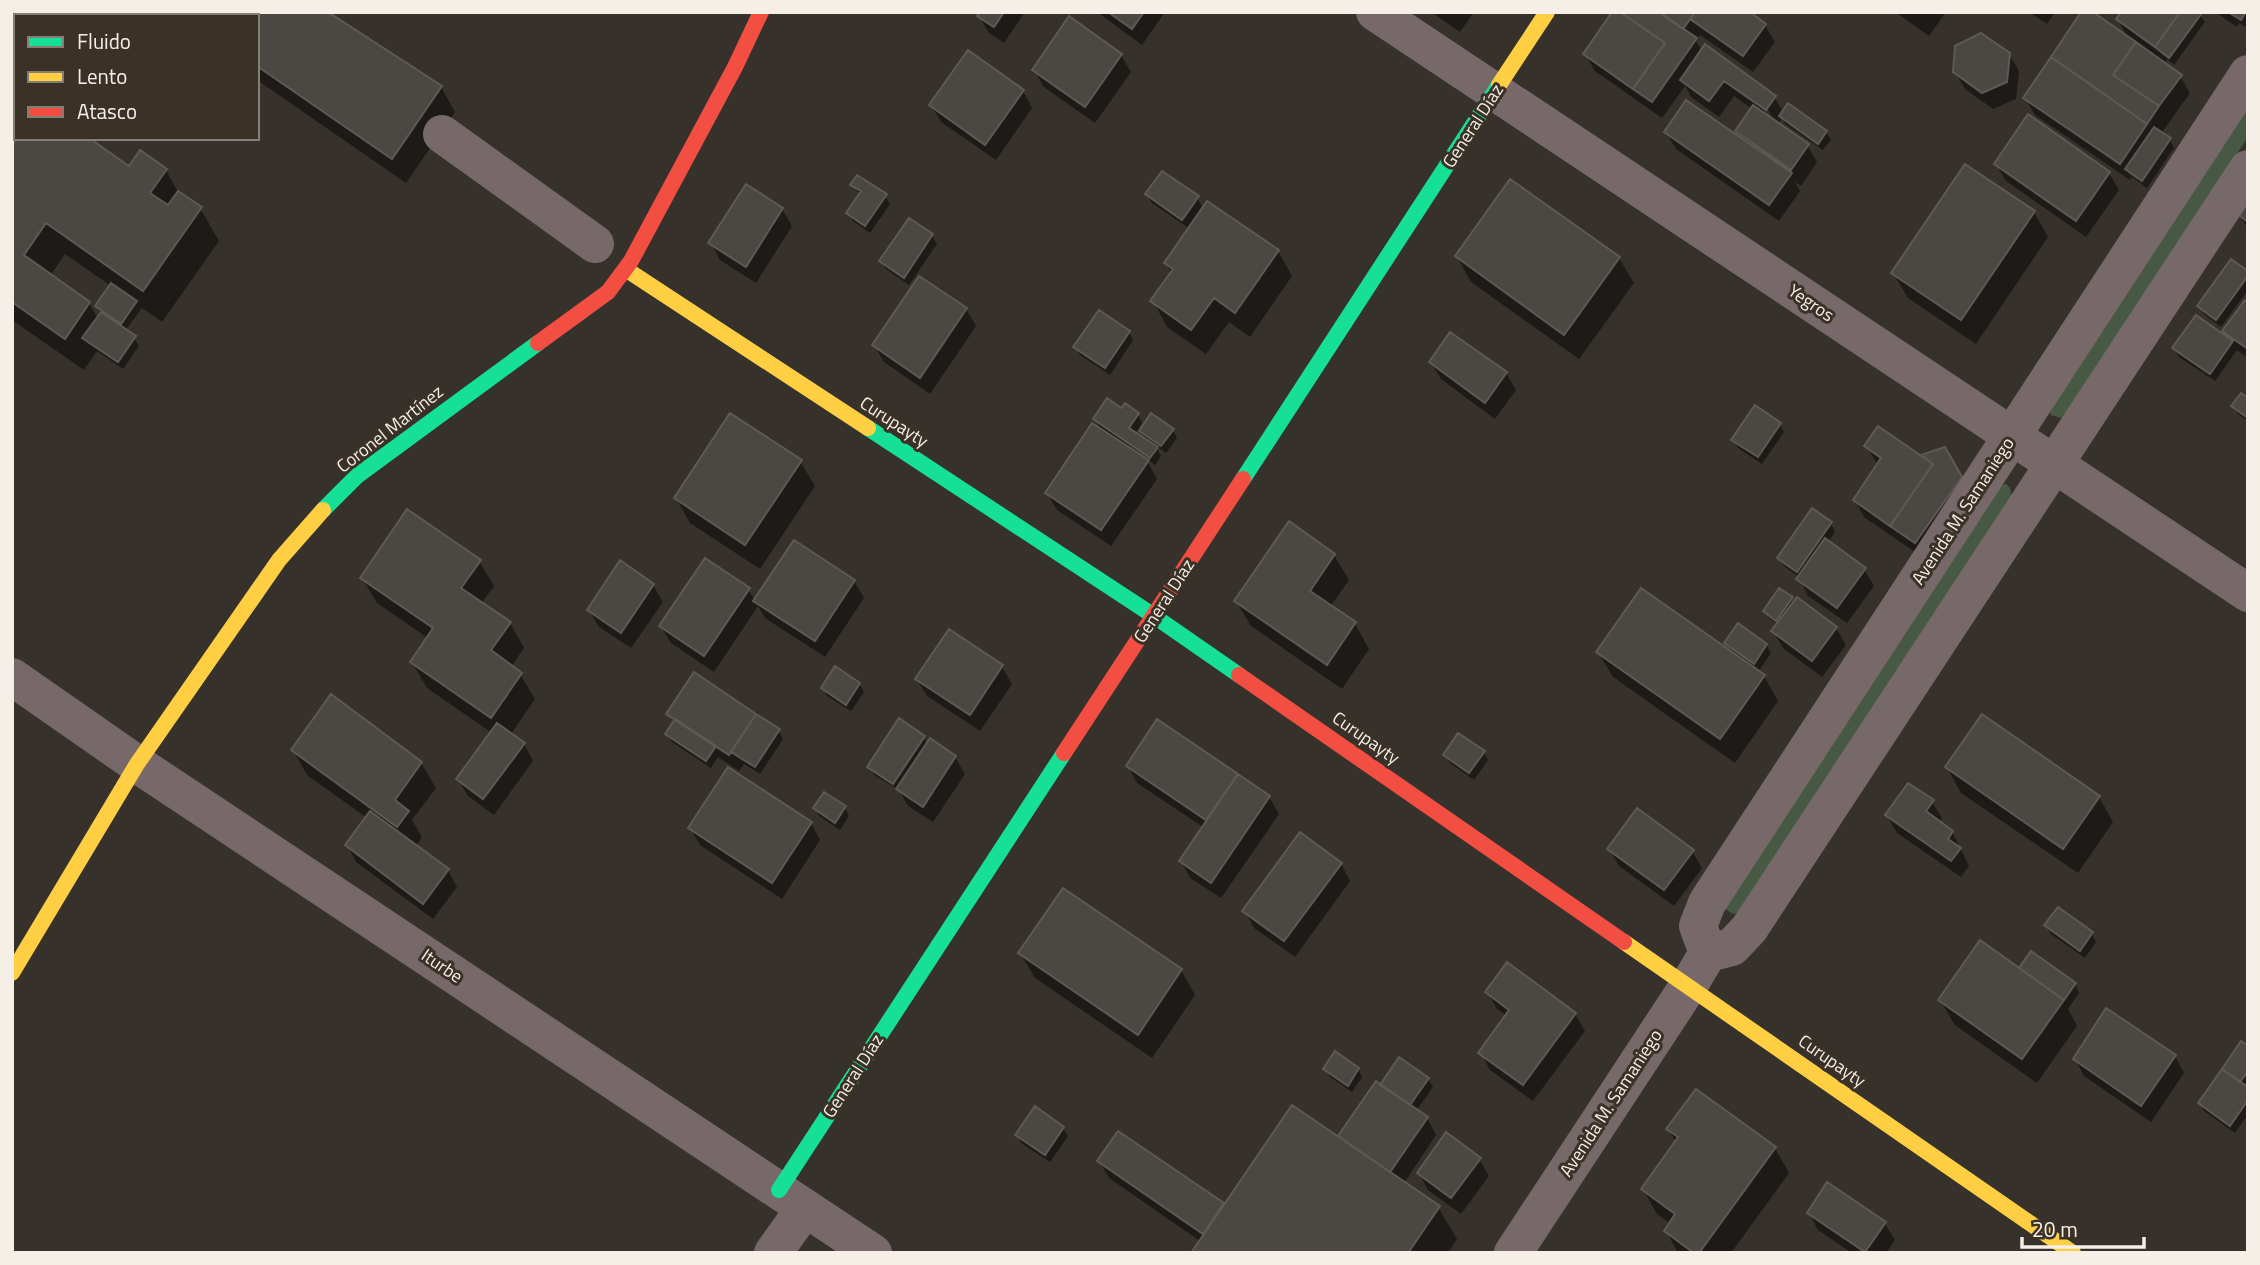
<svg xmlns="http://www.w3.org/2000/svg" width="2260" height="1265" font-family="'Titillium Web',sans-serif">
<style>
.green{fill:#475943}
.shadow{fill:#0007;fill-rule:evenodd}
.building{fill:#4b4742;stroke:#5e5954;stroke-width:2}
.lines{fill:none;stroke-linecap:round;stroke-linejoin:round}
.street{stroke:#776969;stroke-width:38}
.fast{stroke:#16e098;stroke-width:16}
.slow{stroke:#ffcf43;stroke-width:16}
.jam{stroke:#f24e42;stroke-width:16}
.labels{text-anchor:middle;stroke-width:6;stroke-linejoin:round;paint-order:stroke}
.street-label{font-size:18px;fill:#f5efe8;stroke:#3b3227}
</style>
<rect width="100%" height="100%" fill="#37312c"/>
<path class="green" d="M 2248,103 L 2248,137 L 2064,416 L 2061,418 L 2051,415 L 2049,410 Z
M 2006,484 L 2010,488 L 2012,496 L 1739,912 L 1735,914 L 1731,913 L 1724,907 L 2001,485 Z"/>
<path class="shadow" d="M 248,12 L 324,12 L 441,87 L 455,112 L 406,183 L 257,80 L 257,16 L 245,16 Z
M 982,12 L 1025,12 L 1004,43 L 989,33 L 979,16 Z
M 1097,12 L 1165,12 L 1142,45 Z
M 1431,12 L 1474,12 L 1460,32 Z
M 1614,12 L 1765,25 L 1775,42 L 1753,72 L 1700,35 L 1696,41 L 1702,51 L 1775,98 L 1783,112 L 1826,132 L 1831,140 L 1823,150 L 1785,124 L 1782,118 L 1778,124 L 1807,145 L 1817,162 L 1801,186 L 1795,182 L 1800,191 L 1779,221 L 1676,149 L 1666,132 L 1743,141 L 1737,131 L 1752,109 L 1734,96 L 1719,117 L 1691,97 L 1685,86 L 1662,118 L 1595,71 L 1585,54 ZM 1763,102 L 1773,118 L 1769,118 L 1760,104 Z
M 1895,12 L 1946,12 L 1929,36 Z
M 2029,12 L 2055,12 L 2047,24 Z
M 2123,12 L 2198,12 L 2205,22 L 2174,65 L 2167,59 L 2164,64 L 2180,76 L 2190,93 L 2161,134 L 2170,140 L 2174,148 L 2147,188 L 2132,177 L 2130,180 L 2035,115 L 2025,98 L 2130,41 L 2118,20 Z
M 2215,12 L 2248,12 L 2248,24 L 2246,27 L 2239,23 L 2237,27 Z
M 2009,54 L 2019,71 L 2016,99 L 1993,109 L 1965,89 L 1955,72 Z
M 1121,55 L 1131,72 L 1095,123 L 1044,87 L 1034,70 Z
M 1023,91 L 1032,108 L 996,160 L 941,122 L 931,105 Z
M 12,148 L 129,169 L 166,170 L 179,194 L 200,208 L 219,241 L 162,322 L 142,308 L 125,331 L 134,338 L 139,346 L 123,369 L 97,351 L 84,370 L 12,320 ZM 65,254 L 111,286 L 97,306 L 101,314 L 98,319 L 89,303 L 50,276 Z
M 1996,164 L 2109,173 L 2119,190 L 2086,237 L 2006,181 Z
M 852,185 L 885,196 L 890,204 L 870,233 L 853,221 L 848,213 L 860,195 Z
M 1147,195 L 1197,198 L 1204,209 L 1278,251 L 1292,276 L 1250,337 L 1229,322 L 1206,354 L 1167,327 L 1153,301 L 1172,274 L 1166,263 L 1190,229 L 1152,203 Z
M 2248,200 L 2248,229 L 2238,213 Z
M 782,209 L 792,226 L 756,283 L 720,260 L 711,243 Z
M 2034,212 L 2048,237 L 1976,344 L 1908,298 L 1893,273 Z
M 909,220 L 932,236 L 937,244 L 909,285 L 886,269 L 881,261 Z
M 1457,257 L 1619,258 L 1634,283 L 1579,359 L 1471,282 Z
M 2248,274 L 2248,290 L 2221,327 L 2204,314 L 2199,306 Z
M 2248,304 L 2248,358 L 2237,350 L 2215,381 L 2179,357 L 2174,349 L 2229,340 L 2224,331 Z
M 966,309 L 976,326 L 930,394 L 884,362 L 874,345 Z
M 1129,332 L 1133,340 L 1110,375 L 1080,355 L 1075,347 Z
M 1431,363 L 1506,373 L 1516,390 L 1495,419 L 1441,379 Z
M 2248,400 L 2248,421 L 2238,414 L 2233,406 Z
M 1122,411 L 1138,415 L 1142,423 L 1135,434 L 1148,443 L 1141,431 L 1173,430 L 1177,438 L 1166,453 L 1155,445 L 1161,456 L 1155,465 L 1145,457 L 1157,479 L 1111,546 L 1057,510 L 1047,493 L 1102,431 L 1095,419 Z
M 1779,424 L 1784,432 L 1762,464 L 1738,448 L 1733,440 Z
M 1866,446 L 1921,457 L 1944,449 L 1970,495 L 1925,559 L 1864,517 L 1855,500 L 1878,465 Z
M 800,461 L 815,486 L 760,569 L 690,523 L 676,498 Z
M 1831,524 L 1835,532 L 1828,542 L 1864,569 L 1874,586 L 1847,623 L 1808,596 L 1799,577 L 1784,566 L 1779,558 Z
M 1334,555 L 1349,580 L 1330,607 L 1355,624 L 1369,649 L 1342,689 L 1251,626 L 1236,601 Z
M 479,561 L 494,586 L 481,604 L 510,623 L 524,648 L 511,667 L 520,674 L 535,699 L 511,734 L 524,744 L 533,761 L 494,815 L 468,796 L 458,779 L 492,733 L 427,688 L 412,662 L 429,639 L 377,603 L 362,578 Z
M 854,581 L 864,598 L 825,657 L 765,618 L 758,606 L 714,672 L 671,643 L 661,627 L 748,589 L 755,601 Z
M 653,585 L 663,602 L 631,648 L 599,627 L 589,610 Z
M 1791,599 L 1794,603 L 1836,628 L 1846,645 L 1822,677 L 1783,648 L 1773,631 L 1778,625 L 1770,619 L 1765,611 Z
M 1739,625 L 1766,645 L 1771,653 L 1758,672 L 1764,676 L 1778,701 L 1735,763 L 1613,677 L 1598,652 L 1733,654 L 1726,643 Z
M 949,632 L 1002,667 L 1012,684 L 980,731 L 927,696 L 917,680 Z
M 694,675 L 779,731 L 783,739 L 760,774 L 744,764 L 739,771 L 718,757 L 711,768 L 672,742 L 667,734 L 674,723 L 668,714 Z
M 859,684 L 864,692 L 851,711 L 827,696 L 823,688 Z
M 1158,722 L 1269,797 L 1279,814 L 1221,898 L 1190,878 L 1181,861 L 1203,827 L 1137,783 L 1128,766 Z
M 923,737 L 928,745 L 955,757 L 965,774 L 933,822 L 908,806 L 899,790 L 874,775 L 869,767 Z
M 293,750 L 421,763 L 436,788 L 412,820 L 422,837 L 416,846 L 448,870 L 457,887 L 433,919 L 356,862 L 347,845 L 367,818 L 307,775 Z
M 1483,752 L 1488,760 L 1474,780 L 1450,763 L 1445,755 Z
M 1947,767 L 2099,797 L 2113,822 L 2078,873 L 1961,793 Z
M 1932,802 L 1942,818 L 1939,823 L 1952,832 L 1969,866 L 1961,877 L 1897,833 L 1887,816 Z
M 815,808 L 845,808 L 849,816 L 840,830 L 819,816 Z
M 811,823 L 820,840 L 782,899 L 700,845 L 690,828 Z
M 1609,849 L 1692,851 L 1702,868 L 1674,906 L 1619,866 Z
M 1341,864 L 1350,881 L 1295,957 L 1254,928 L 1245,911 Z
M 2046,926 L 2092,934 L 2096,942 L 2085,958 L 2051,934 Z
M 1020,953 L 1181,970 L 1195,995 L 1152,1058 L 1035,978 Z
M 2020,971 L 2075,984 L 2079,993 L 2068,1009 L 2077,1026 L 2037,1083 L 1955,1025 L 1940,1000 Z
M 1487,992 L 1575,1014 L 1585,1031 L 1533,1101 L 1490,1070 L 1481,1053 L 1507,1016 L 1497,1009 Z
M 2248,1048 L 2248,1085 L 2246,1088 L 2248,1089 L 2248,1114 L 2235,1133 L 2204,1111 L 2200,1103 Z
M 2175,1056 L 2184,1073 L 2151,1122 L 2084,1076 L 2075,1059 Z
M 1325,1069 L 1358,1069 L 1362,1077 L 1352,1092 L 1330,1077 Z
M 1428,1079 L 1433,1087 L 1416,1111 L 1427,1118 L 1436,1135 L 1404,1183 L 1438,1207 L 1457,1239 L 1448,1253 L 1193,1253 L 1200,1241 L 1109,1178 L 1099,1161 L 1118,1133 L 1225,1206 L 1344,1142 L 1340,1136 L 1381,1087 Z
M 1063,1128 L 1068,1136 L 1050,1162 L 1021,1143 L 1017,1135 Z
M 1668,1129 L 1775,1148 L 1789,1173 L 1731,1253 L 1678,1253 L 1666,1231 L 1671,1224 L 1657,1214 L 1643,1189 L 1676,1142 Z
M 1479,1159 L 1489,1176 L 1461,1214 L 1428,1190 L 1419,1173 Z
M 1828,1184 L 1885,1224 L 1895,1240 L 1886,1253 L 1852,1253 L 1818,1230 L 1809,1213 Z"/>
<path class="building" d="M 246,12 L 328,12 L 442,86 L 392,159 L 257,66 L 257,16 L 243,16 Z
M 980,12 L 1004,12 L 994,27 L 977,16 Z
M 1108,12 L 1144,12 L 1132,29 Z
M 1612,12 L 1620,12 L 1665,43 L 1633,89 L 1583,54 Z
M 1620,12 L 1659,12 L 1697,38 L 1652,102 L 1633,89 L 1665,43 Z
M 1659,12 L 1695,12 L 1683,29 Z
M 1695,12 L 1750,12 L 1766,24 L 1743,56 L 1690,19 Z
M 2081,12 L 2093,12 L 2136,42 L 2113,75 L 2159,106 L 2147,124 L 2051,57 Z
M 2121,12 L 2180,12 L 2155,47 L 2116,19 Z
M 2180,12 L 2202,13 L 2169,58 L 2155,47 Z
M 2228,12 L 2246,12 L 2241,20 Z
M 1069,16 L 1122,54 L 1085,107 L 1032,70 Z
M 1981,33 L 2010,53 L 2007,82 L 1982,93 L 1953,72 L 1955,46 Z
M 2136,42 L 2182,75 L 2159,106 L 2113,75 Z
M 1705,44 L 1776,96 L 1766,110 L 1724,81 L 1709,101 L 1680,80 Z
M 968,50 L 1024,90 L 985,145 L 929,105 Z
M 2051,57 L 2147,124 L 2120,164 L 2023,98 Z
M 1686,100 L 1792,173 L 1769,205 L 1664,132 Z
M 1788,103 L 1827,131 L 1818,144 L 1779,116 Z
M 1753,105 L 1809,144 L 1791,170 L 1735,131 Z
M 2028,114 L 2110,172 L 2076,221 L 1994,164 Z
M 2154,127 L 2171,138 L 2142,181 L 2125,169 Z
M 17,138 L 89,138 L 129,166 L 140,150 L 167,169 L 150,193 L 168,205 L 178,191 L 202,207 L 143,291 L 46,223 L 24,255 L 90,302 L 65,339 L 12,302 L 12,146 Z
M 1965,164 L 2035,211 L 1961,320 L 1891,273 Z
M 1162,171 L 1199,196 L 1182,220 L 1145,194 Z
M 857,175 L 887,194 L 865,226 L 846,213 L 861,191 L 850,185 Z
M 1510,179 L 1620,257 L 1564,335 L 1455,256 Z
M 746,184 L 783,208 L 746,267 L 708,243 Z
M 2248,197 L 2248,222 L 2236,213 Z
M 1207,201 L 1279,250 L 1235,313 L 1214,298 L 1191,330 L 1150,301 L 1173,269 L 1164,263 Z
M 909,218 L 933,234 L 904,278 L 879,261 Z
M 2231,259 L 2248,271 L 2248,276 L 2216,320 L 2197,306 Z
M 919,276 L 967,308 L 920,378 L 872,345 Z
M 111,283 L 137,301 L 121,324 L 95,306 Z
M 2245,300 L 2248,302 L 2248,349 L 2222,331 Z
M 1099,310 L 1130,331 L 1105,368 L 1073,347 Z
M 101,312 L 136,336 L 118,362 L 82,338 Z
M 2196,315 L 2233,341 L 2210,374 L 2172,348 Z
M 1450,332 L 1507,372 L 1485,403 L 1429,362 Z
M 2241,393 L 2248,398 L 2248,418 L 2231,406 Z
M 1107,398 L 1121,408 L 1125,403 L 1139,413 L 1129,428 L 1158,447 L 1150,458 L 1093,419 Z
M 1755,405 L 1781,423 L 1758,457 L 1731,440 Z
M 730,413 L 802,460 L 745,545 L 674,498 Z
M 1151,413 L 1174,429 L 1161,446 L 1139,431 Z
M 1092,423 L 1149,460 L 1101,530 L 1045,493 Z
M 1878,426 L 1933,464 L 1890,526 L 1853,500 L 1881,458 L 1864,446 Z
M 1945,447 L 1962,477 L 1915,543 L 1890,526 L 1933,464 L 1921,455 Z
M 1812,508 L 1832,522 L 1797,572 L 1777,558 Z
M 407,509 L 481,560 L 461,588 L 511,622 L 491,650 L 522,673 L 491,718 L 410,662 L 433,628 L 360,578 Z
M 1289,521 L 1335,554 L 1310,591 L 1356,622 L 1327,665 L 1234,601 Z
M 1825,538 L 1866,568 L 1837,608 L 1796,579 Z
M 794,540 L 855,580 L 815,641 L 753,601 Z
M 705,558 L 750,588 L 704,656 L 659,626 Z
M 620,560 L 654,584 L 621,633 L 587,610 Z
M 1641,588 L 1765,675 L 1720,739 L 1596,652 Z
M 1779,588 L 1793,597 L 1776,621 L 1763,611 Z
M 1797,597 L 1837,627 L 1812,661 L 1771,631 Z
M 1738,623 L 1767,644 L 1754,664 L 1724,643 Z
M 949,629 L 1003,665 L 970,715 L 915,679 Z
M 835,666 L 860,683 L 846,705 L 821,688 Z
M 694,672 L 756,714 L 729,755 L 666,714 Z
M 331,694 L 422,762 L 395,800 L 409,811 L 397,827 L 291,750 Z
M 756,714 L 780,729 L 755,767 L 731,752 Z
M 1982,714 L 2100,796 L 2063,849 L 1945,767 Z
M 899,718 L 925,736 L 893,784 L 867,767 Z
M 675,719 L 716,746 L 706,761 L 665,734 Z
M 1157,719 L 1238,774 L 1206,820 L 1126,766 Z
M 497,723 L 525,743 L 483,799 L 456,779 Z
M 1458,733 L 1485,751 L 1469,773 L 1443,755 Z
M 930,738 L 956,756 L 923,807 L 896,789 Z
M 728,767 L 812,822 L 772,883 L 688,828 Z
M 1238,774 L 1270,796 L 1211,883 L 1179,861 Z
M 1908,783 L 1934,800 L 1926,811 L 1953,831 L 1948,839 L 1961,848 L 1951,861 L 1885,815 Z
M 824,792 L 846,806 L 835,823 L 813,808 Z
M 1637,808 L 1694,850 L 1664,890 L 1607,849 Z
M 370,811 L 449,869 L 423,904 L 345,845 Z
M 1300,832 L 1342,863 L 1284,941 L 1242,911 Z
M 1063,888 L 1182,969 L 1138,1035 L 1018,953 Z
M 2058,907 L 2093,932 L 2080,951 L 2044,925 Z
M 1980,940 L 2064,1000 L 2022,1059 L 1938,1000 Z
M 2031,951 L 2076,983 L 2064,1000 L 2019,968 Z
M 1507,962 L 1576,1013 L 1523,1085 L 1478,1053 L 1509,1010 L 1485,992 Z
M 2106,1008 L 2176,1055 L 2141,1106 L 2073,1059 Z
M 2241,1041 L 2248,1046 L 2248,1071 L 2240,1082 L 2222,1069 Z
M 1335,1051 L 1359,1068 L 1348,1086 L 1323,1069 Z
M 1399,1057 L 1429,1078 L 1410,1105 L 1380,1085 Z
M 2222,1069 L 2248,1087 L 2248,1100 L 2230,1126 L 2198,1103 Z
M 1376,1081 L 1428,1117 L 1390,1172 L 1338,1136 Z
M 1696,1089 L 1776,1147 L 1699,1253 L 1694,1253 L 1664,1231 L 1675,1214 L 1641,1189 L 1678,1137 L 1666,1129 Z
M 1292,1105 L 1440,1206 L 1408,1253 L 1191,1253 Z
M 1035,1106 L 1064,1127 L 1045,1155 L 1015,1135 Z
M 1118,1131 L 1224,1203 L 1203,1234 L 1097,1161 Z
M 1446,1132 L 1481,1158 L 1451,1198 L 1417,1173 Z
M 1827,1182 L 1886,1222 L 1865,1252 L 1807,1213 Z"/>
<g class="lines">
<path class="street" d="M 1375,12 L 2248,593
M 442,134 L 595,244
M 12,677 L 137,764 L 873,1253
M 1708,953 L 1698,926 L 1707,903 L 2248,74
M 773,1253 L 805,1208
M 1513,1253 L 1689,985 L 1708,953 L 1732,947 L 1749,929 L 2248,169"/>
<path class="fast" d="M 868,428 L 1154,616 L 1239,675
M 1243,479 L 1499,85
M 323,510 L 357,476 L 538,343
M 779,1190 L 1064,753"/>
<path class="slow" d="M 1499,85 L 1547,12
M 627,270 L 868,428
M 1624,942 L 2073,1253
M 12,973 L 137,764 L 279,560 L 323,510"/>
<path class="jam" d="M 538,343 L 608,292 L 631,261 L 735,67 L 761,12
M 1239,675 L 1624,942
M 1064,753 L 1243,479"/>
</g>
<g class="labels">
<g class="street-label">
<text transform="translate(1473 126) rotate(-57)" y="6">General Díaz</text>
<text transform="translate(1811 303) rotate(34)" y="6">Yegros</text>
<text transform="translate(894 422) rotate(33)" y="6">Curupayty</text>
<text transform="translate(390 429) rotate(-38)" y="6">Coronel Martínez</text>
<text transform="translate(1963 511) rotate(-57)" y="6">Avenida M. Samaniego</text>
<text transform="translate(1164 601) rotate(-57)" y="6">General Díaz</text>
<text transform="translate(1366 738) rotate(35)" y="6">Curupayty</text>
<text transform="translate(442 966) rotate(34)" y="6">Iturbe</text>
<text transform="translate(1832 1061) rotate(35)" y="6">Curupayty</text>
<text transform="translate(853 1076) rotate(-57)" y="6">General Díaz</text>
<text transform="translate(1611 1103) rotate(-57)" y="6">Avenida M. Samaniego</text>
</g>
</g>
<rect width="2260" height="1265" fill="none" stroke="#f5efe8" stroke-width="28"/>
<rect x="14" y="14" width="245" height="126" fill="#3b3227" stroke="#857e74" stroke-width="2"/>
<rect x="28" y="37" width="35" height="10" fill="#16e098" stroke="#857e74" stroke-width="2"/>
<text x="77" y="49" font-size="21" fill="#f5efe8">Fluido</text>
<rect x="28" y="72" width="35" height="10" fill="#ffcf43" stroke="#857e74" stroke-width="2"/>
<text x="77" y="84" font-size="21" fill="#f5efe8">Lento</text>
<rect x="28" y="107" width="35" height="10" fill="#f24e42" stroke="#857e74" stroke-width="2"/>
<text x="77" y="119" font-size="21" fill="#f5efe8">Atasco</text>
<path d="M2022 1237v10h122v-10" fill="none" stroke="#f5efe8" stroke-width="3.5"/>
<text x="2032" y="1237" font-size="21" fill="#f5efe8" stroke="#3b3227" stroke-width="5" paint-order="stroke">20 m</text>
</svg>
